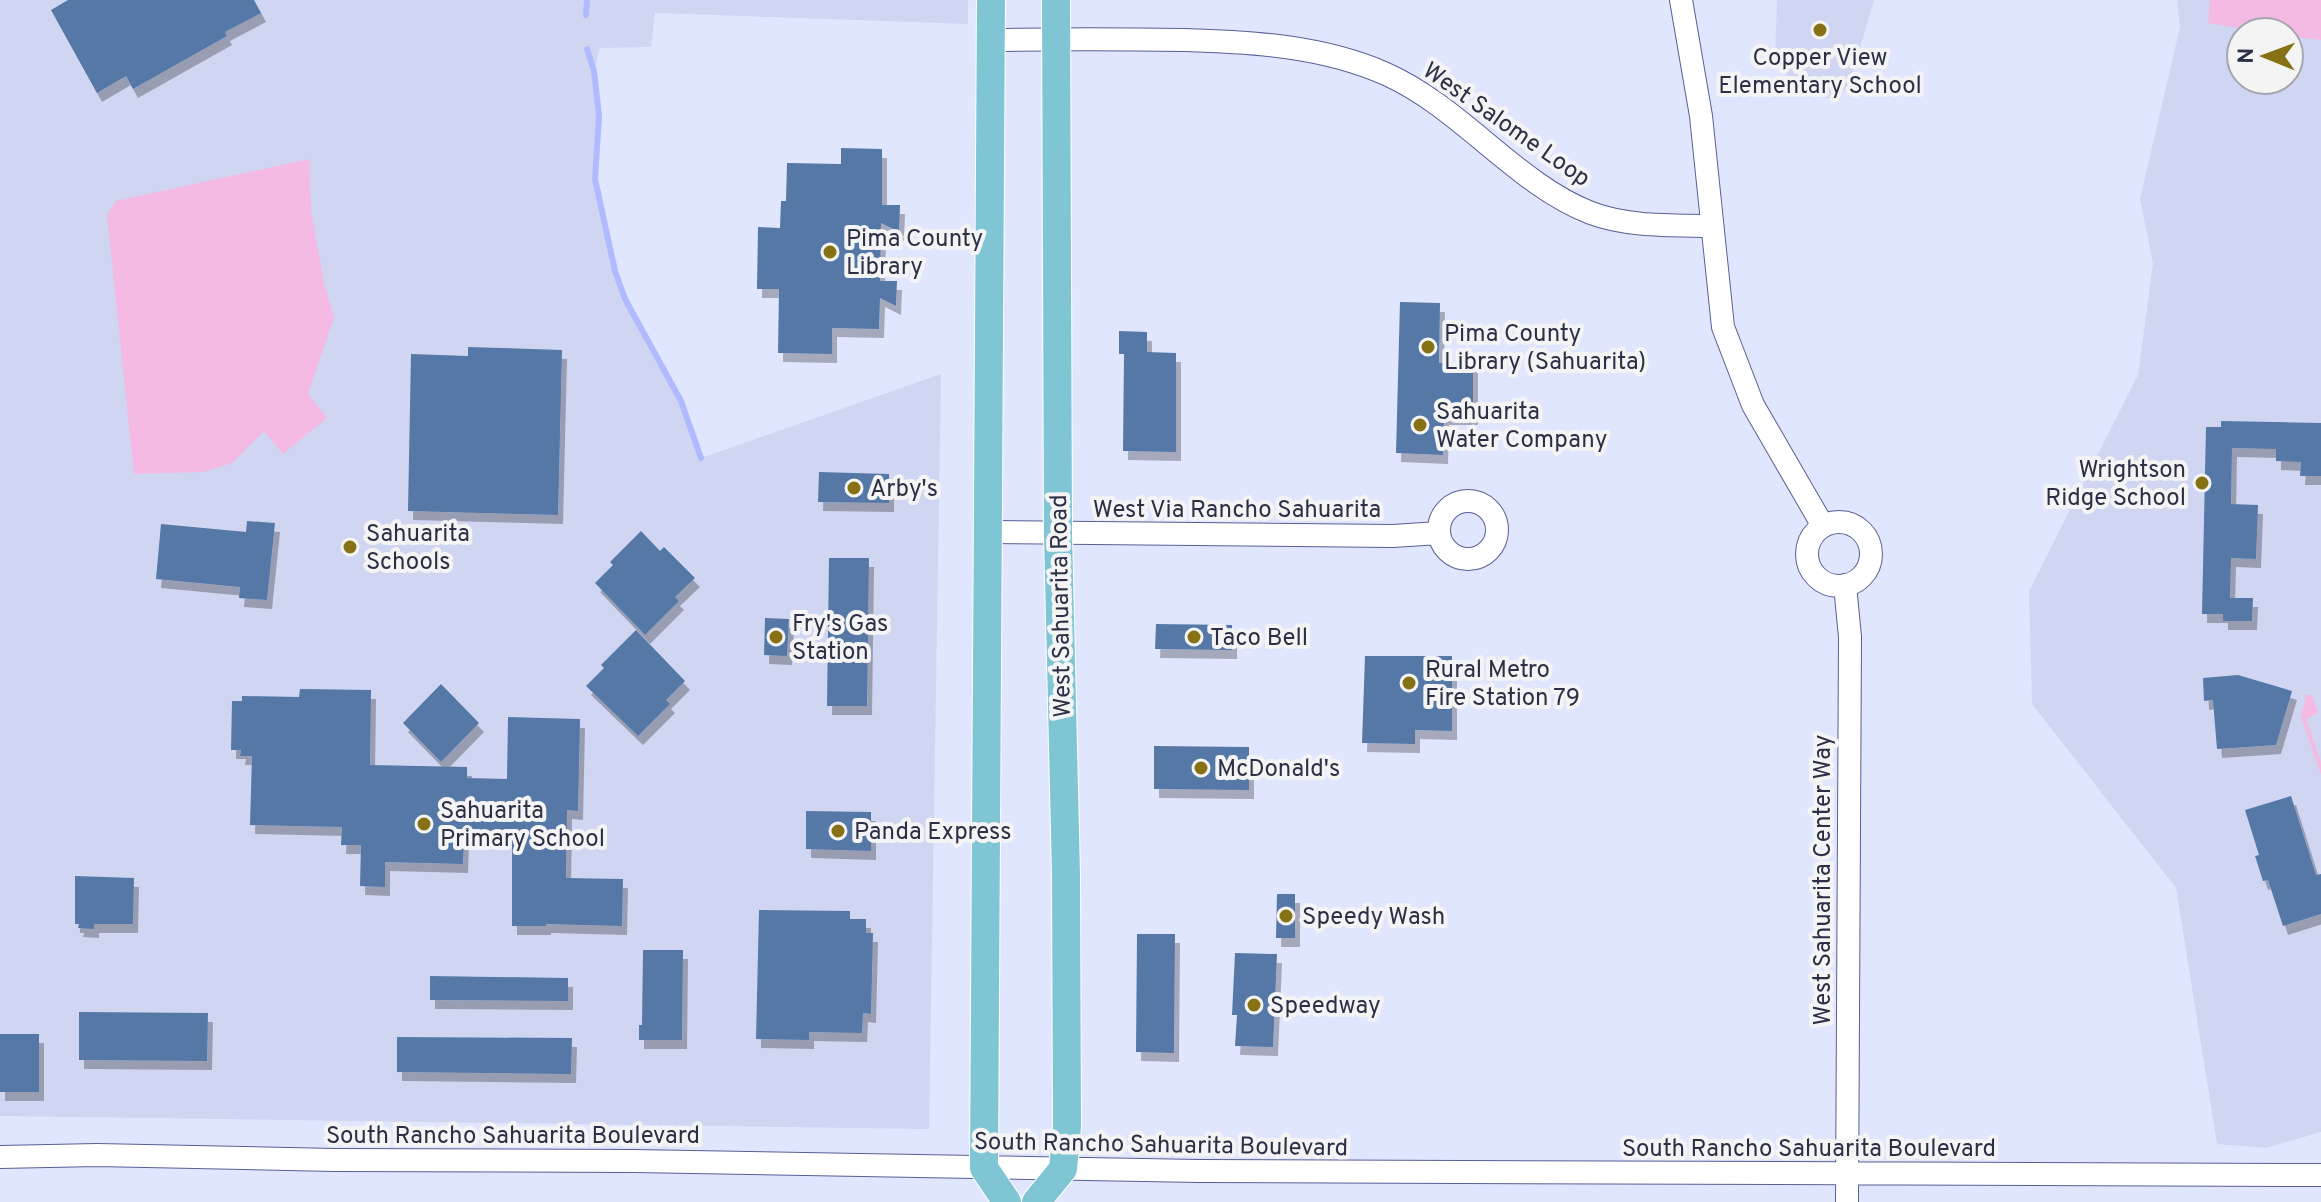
<svg xmlns="http://www.w3.org/2000/svg" width="2321" height="1202" font-family="Overpass,sans-serif">
<style>
.built{fill:#d0d6f1;fill-rule:evenodd}
.green{fill:#f4bae4}
.lines{fill:none;stroke-linecap:round;stroke-linejoin:round}
.stream{stroke:#afbbfe;stroke-width:6}
.building{fill:#5478a7;filter:url(#shadow)}
.minor-casing{stroke:#575f94;stroke-width:24}
.major-casing{stroke:#fff;stroke-width:30}
.minor{stroke:#fff;stroke-width:22}
.major{stroke:#7fc5d4;stroke-width:28}
.poi-dot{fill:#867214;stroke:#f4f4f4;stroke-width:3}
.labels{text-anchor:middle;stroke-width:8;stroke-linejoin:round;paint-order:stroke}
.poi-label{font-size:24px;fill:#2c3047;stroke:#f4f4f4;text-anchor:start}
.street-label{font-size:24px;fill:#2c3047;stroke:#f4f4f4}
</style>
<defs>
<filter id="shadow"><feDropShadow dx="5" dy="9" stdDeviation="0" flood-color="#0004"/></filter>
</defs>
<rect width="100%" height="100%" fill="#e1e6ff"/>
<path class="built" d="M 0,0 L 968,0 L 968,24 L 655,13 L 651,47 L 600,48 L 594,71 L 599,116 L 595,179 L 615,270 L 625,299 L 681,401 L 701,458 L 941,374 L 929,1129 L 0,1116 Z
M 1777,0 L 1874,0 L 1850,82 L 1837,101 L 1812,94 L 1790,80 L 1775,59 Z
M 2177,0 L 2321,0 L 2321,1132 L 2266,1148 L 2217,1144 L 2176,888 L 2032,704 L 2029,591 L 2138,375 L 2153,264 L 2140,199 L 2180,27 ZM 2241,32 L 2289,32 L 2289,80 L 2241,80 Z"/>
<path class="green" d="M 2210,0 L 2321,0 L 2321,40 L 2289,36 L 2289,32 L 2264,32 L 2208,23 Z
M 309,159 L 311,211 L 324,283 L 334,318 L 308,394 L 327,418 L 283,454 L 264,431 L 232,463 L 203,472 L 134,474 L 107,215 L 116,201 Z
M 2306,695 L 2312,695 L 2318,713 L 2306,719 L 2321,762 L 2321,775 L 2301,716 Z"/>
<g class="lines">
<path class="stream" d="M 586,15 L 587,0
M 587,49 L 594,71 L 599,116 L 595,179 L 615,271 L 625,299 L 681,401 L 701,458"/>
</g>
<path class="building" d="M 68,0 L 254,0 L 261,13 L 225,32 L 227,36 L 133,89 L 126,76 L 97,93 L 51,10 Z
M 841,148 L 882,149 L 882,205 L 900,205 L 899,232 L 881,223 L 880,281 L 897,281 L 896,306 L 880,298 L 879,329 L 832,328 L 832,354 L 778,353 L 779,289 L 757,289 L 758,227 L 780,228 L 781,201 L 786,201 L 787,163 L 841,164 Z
M 1400,302 L 1440,303 L 1439,363 L 1473,363 L 1473,416 L 1444,416 L 1443,455 L 1396,453 Z
M 1119,331 L 1147,332 L 1147,352 L 1176,353 L 1176,452 L 1123,451 L 1124,354 L 1119,354 Z
M 468,347 L 562,350 L 558,515 L 408,511 L 411,354 L 468,356 Z
M 2221,421 L 2321,423 L 2321,476 L 2300,476 L 2301,462 L 2276,461 L 2276,449 L 2232,448 L 2231,504 L 2258,505 L 2256,559 L 2231,558 L 2230,598 L 2253,598 L 2252,621 L 2223,621 L 2223,614 L 2202,614 L 2206,427 L 2221,427 Z
M 819,472 L 889,474 L 889,503 L 818,502 Z
M 247,521 L 275,523 L 267,600 L 239,598 L 240,587 L 156,579 L 161,524 L 246,532 Z
M 641,531 L 660,551 L 664,547 L 695,578 L 675,597 L 679,601 L 645,635 L 595,583 L 613,565 L 610,562 Z
M 829,558 L 869,558 L 867,706 L 827,706 Z
M 765,618 L 789,619 L 787,656 L 764,655 Z
M 1156,624 L 1232,625 L 1232,650 L 1155,649 Z
M 636,630 L 685,681 L 666,700 L 670,704 L 638,736 L 586,686 L 604,668 L 601,665 Z
M 1365,656 L 1452,656 L 1452,731 L 1415,730 L 1415,744 L 1362,743 Z
M 2238,675 L 2292,691 L 2276,745 L 2217,749 L 2213,700 L 2204,701 L 2203,678 Z
M 441,684 L 479,723 L 441,762 L 403,723 Z
M 300,689 L 371,690 L 370,765 L 467,767 L 467,778 L 507,779 L 508,717 L 580,719 L 578,811 L 567,810 L 566,878 L 623,879 L 622,926 L 546,924 L 546,926 L 512,926 L 512,837 L 464,836 L 463,864 L 385,862 L 385,887 L 360,886 L 361,845 L 341,845 L 342,827 L 250,825 L 252,756 L 240,756 L 241,750 L 231,750 L 232,701 L 242,701 L 242,696 L 299,697 Z
M 1154,746 L 1249,747 L 1249,790 L 1154,789 Z
M 2291,796 L 2316,875 L 2321,874 L 2321,914 L 2283,926 L 2268,880 L 2263,881 L 2255,856 L 2259,855 L 2245,810 Z
M 806,811 L 871,812 L 871,851 L 806,849 Z
M 75,876 L 134,878 L 133,924 L 94,924 L 94,929 L 78,928 L 79,924 L 75,924 Z
M 1277,894 L 1295,894 L 1295,938 L 1276,938 Z
M 759,910 L 850,911 L 850,919 L 866,919 L 866,933 L 873,933 L 871,1014 L 863,1013 L 862,1033 L 809,1032 L 809,1040 L 756,1039 Z
M 1137,934 L 1175,934 L 1174,1053 L 1136,1052 Z
M 643,950 L 683,950 L 682,1040 L 639,1040 L 639,1025 L 642,1025 Z
M 1235,953 L 1277,954 L 1273,1047 L 1235,1046 L 1237,1015 L 1232,1015 Z
M 430,976 L 568,978 L 568,1001 L 430,1000 Z
M 79,1012 L 208,1013 L 207,1061 L 79,1060 Z
M 0,1034 L 39,1034 L 39,1092 L 0,1092 Z
M 397,1037 L 572,1038 L 571,1074 L 397,1072 Z"/>
<g class="lines">
<g class="minor-casing">
<path id="minor" d="M 1681,0 L 1701,116 L 1723,327 L 1753,405 L 1823,526
M 991,40 C 1056,39 1120,39 1185,40 C 1253,42 1323,46 1386,74 C 1462,108 1516,184 1591,213 C 1628,227 1672,225 1711,226
M1439 530a29 29 0 1 1 58 0a29 29 0 1 1-58 0Z
M1807 554a32 32 0 1 1 64 0a32 32 0 1 1-64 0Z
M 986,532 L 1393,536 L 1439,533
M 1845,585 L 1850,637 L 1847,1202
M 0,1157 L 97,1155 L 334,1160 L 634,1161 L 1199,1171 L 2321,1175"/>
</g>
<g class="major-casing">
<path id="major" d="M 991,0 L 984,1168 L 1007,1202
M 1036,1202 L 1063,1169 L 1067,1127 L 1066,874 L 1058,534 L 1056,0"/>
</g>
<use href="#minor" class="minor"/>
<use href="#major" class="major"/>
</g>
<g class="poi-dot">
<circle cx="1820" cy="30" r="8"/>
<circle cx="830" cy="252" r="8"/>
<circle cx="1428" cy="347" r="8"/>
<circle cx="1420" cy="425" r="8"/>
<circle cx="2202" cy="483" r="8"/>
<circle cx="854" cy="488" r="8"/>
<circle cx="350" cy="547" r="8"/>
<circle cx="776" cy="637" r="8"/>
<circle cx="1194" cy="637" r="8"/>
<circle cx="1409" cy="683" r="8"/>
<circle cx="1201" cy="768" r="8"/>
<circle cx="424" cy="824" r="8"/>
<circle cx="838" cy="831" r="8"/>
<circle cx="1286" cy="916" r="8"/>
<circle cx="1254" cy="1005" r="8"/>
</g>
<g class="labels">
<g class="poi-label">
<text x="1820" y="65" text-anchor="middle">Copper View<tspan x="1820" dy="28">Elementary School</tspan></text>
<text x="846" y="246">Pima County<tspan x="846" dy="28">Library</tspan></text>
<text x="1444" y="341">Pima County<tspan x="1444" dy="28">Library (Sahuarita)</tspan></text>
<text x="1436" y="419">Sahuarita<tspan x="1436" dy="28">Water Company</tspan></text>
<text x="2186" y="477" text-anchor="end">Wrightson<tspan x="2186" dy="28">Ridge School</tspan></text>
<text x="870" y="496">Arby's</text>
<text x="366" y="541">Sahuarita<tspan x="366" dy="28">Schools</tspan></text>
<text x="792" y="631">Fry's Gas<tspan x="792" dy="28">Station</tspan></text>
<text x="1210" y="645">Taco Bell</text>
<text x="1425" y="677">Rural Metro<tspan x="1425" dy="28">Fire Station 79</tspan></text>
<text x="1217" y="776">McDonald's</text>
<text x="440" y="818">Sahuarita<tspan x="440" dy="28">Primary School</tspan></text>
<text x="854" y="839">Panda Express</text>
<text x="1302" y="924">Speedy Wash</text>
<text x="1270" y="1013">Speedway</text>
</g>
<g class="street-label">
<text transform="translate(1507 124) rotate(35)" y="8">West Salome Loop</text>
<text x="1237" y="517">West Via Rancho Sahuarita</text>
<text transform="translate(1060 606) rotate(-91)" y="8">West Sahuarita Road</text>
<text transform="translate(1822 880) rotate(-90)" y="8">West Sahuarita Center Way</text>
<text x="513" y="1143">South Rancho Sahuarita Boulevard</text>
<text transform="translate(1161 1144) rotate(1)" y="8">South Rancho Sahuarita Boulevard</text>
<text x="1809" y="1156">South Rancho Sahuarita Boulevard</text>
</g>
</g>
<g transform="translate(2265 56) rotate(271)"><circle r="38" fill="#f4f4f4" stroke="#a4a6af" stroke-width="2"/>
<path d="M0-6L14 30L0 20L-14 30Z" fill="#867214"/>
<text y="-12" font-size="22" font-weight="bold" text-anchor="middle" fill="#2c3047">N</text>
</g>
</svg>
